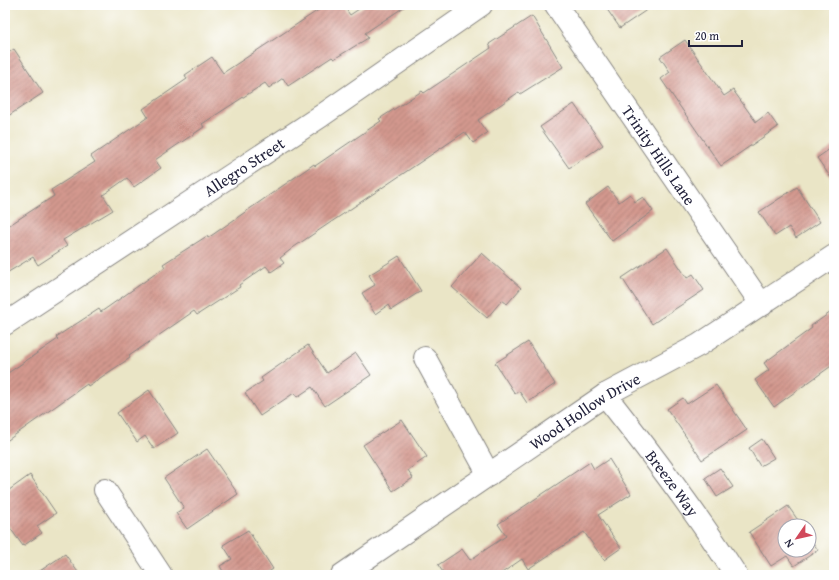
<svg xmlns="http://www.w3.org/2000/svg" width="839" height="580" font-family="'Gentium Book Plus',serif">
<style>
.building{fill:url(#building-hatch)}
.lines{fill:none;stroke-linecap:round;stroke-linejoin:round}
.minor-casing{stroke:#868480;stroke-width:24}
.minor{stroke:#fff;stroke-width:22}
.labels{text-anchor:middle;stroke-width:3;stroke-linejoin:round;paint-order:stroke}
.street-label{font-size:16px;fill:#22223b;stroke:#fff}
</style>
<defs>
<pattern id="building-hatch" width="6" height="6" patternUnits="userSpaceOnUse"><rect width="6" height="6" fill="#d3988e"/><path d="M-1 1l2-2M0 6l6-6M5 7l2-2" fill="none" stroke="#ab7c75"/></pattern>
</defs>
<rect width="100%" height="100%" fill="#fff"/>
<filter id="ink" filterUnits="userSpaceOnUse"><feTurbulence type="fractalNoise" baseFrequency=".025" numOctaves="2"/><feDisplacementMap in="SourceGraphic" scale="8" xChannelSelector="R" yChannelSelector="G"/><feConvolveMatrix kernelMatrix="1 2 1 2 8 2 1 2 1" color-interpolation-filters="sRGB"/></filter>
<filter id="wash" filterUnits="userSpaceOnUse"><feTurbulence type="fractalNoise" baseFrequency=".012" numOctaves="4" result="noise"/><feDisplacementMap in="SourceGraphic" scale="16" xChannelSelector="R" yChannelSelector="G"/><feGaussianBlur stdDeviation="0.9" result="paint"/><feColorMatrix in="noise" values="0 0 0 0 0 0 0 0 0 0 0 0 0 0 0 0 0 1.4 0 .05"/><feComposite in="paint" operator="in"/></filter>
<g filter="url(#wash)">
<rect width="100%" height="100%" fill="#eae5c6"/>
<g id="blocks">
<path class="building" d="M 326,5 L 343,5 L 350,15 L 365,5 L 407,5 L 365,33 L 368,38 L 334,59 L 332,57 L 288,86 L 283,78 L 269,88 L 265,83 L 202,124 L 204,127 L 155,160 L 161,168 L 134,187 L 127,178 L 103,195 L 113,210 L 63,240 L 67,246 L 38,265 L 33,257 L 5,274 L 5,228 L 54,196 L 51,190 L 95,162 L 91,156 L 148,117 L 143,109 L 187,79 L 185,75 L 212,57 L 223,73 Z
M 604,5 L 654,5 L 620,28 Z
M 532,16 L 563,67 L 520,94 L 519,92 L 478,120 L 487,133 L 473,143 L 465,132 L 294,247 L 280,258 L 284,263 L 271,272 L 266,266 L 239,285 L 240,287 L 197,315 L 194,311 L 129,356 L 130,358 L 88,386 L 87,384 L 5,442 L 5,375 L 58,339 L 56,337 L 99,309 L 101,312 L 165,267 L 163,264 L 207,236 L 208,238 L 314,164 L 315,166 L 381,121 L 379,119 L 396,108 L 422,91 L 424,93 L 454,73 L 491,48 L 489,44 Z
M 685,40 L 724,96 L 733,90 L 756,122 L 768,113 L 778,127 L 721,166 L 661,79 L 670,72 L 660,57 Z
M 14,49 L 43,93 L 5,118 L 5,55 Z
M 574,104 L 603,145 L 569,168 L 540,127 Z
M 834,146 L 834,182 L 817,158 Z
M 608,187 L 619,202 L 630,194 L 635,202 L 643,197 L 653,211 L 612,241 L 585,204 Z
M 797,187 L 820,222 L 796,238 L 789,227 L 775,236 L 759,212 Z
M 667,248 L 687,278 L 693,274 L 704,290 L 652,324 L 622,278 Z
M 482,253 L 521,288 L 507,304 L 502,300 L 487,318 L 452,287 Z
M 399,256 L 421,291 L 391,310 L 388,305 L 375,314 L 362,293 L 375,285 L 369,275 Z
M 834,310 L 834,364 L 774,407 L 755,380 L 769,370 L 764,363 L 812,328 L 811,326 Z
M 528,342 L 555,384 L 527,403 L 519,391 L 515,394 L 495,363 Z
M 308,345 L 327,373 L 356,353 L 371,375 L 325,406 L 312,387 L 297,397 L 294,393 L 260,416 L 245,393 L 263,381 L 261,378 Z
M 716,385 L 747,430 L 702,460 L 667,409 L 683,398 L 687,404 Z
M 149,390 L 178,433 L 154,449 L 145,436 L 137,442 L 117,413 Z
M 402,420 L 427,457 L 408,470 L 413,478 L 393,491 L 363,445 Z
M 762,439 L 774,458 L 760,466 L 749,448 Z
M 207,449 L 238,494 L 187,529 L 176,513 L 184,508 L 164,478 Z
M 609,459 L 631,494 L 598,515 L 621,548 L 604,560 L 584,532 L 528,569 L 522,559 L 499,575 L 445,575 L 438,565 L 462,549 L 470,560 L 506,536 L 498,524 L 590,462 L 594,469 Z
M 720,468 L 733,487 L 717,497 L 705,478 Z
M 30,475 L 56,513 L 37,526 L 42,533 L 23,546 L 5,521 L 5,493 Z
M 788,506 L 802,526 L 785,526 L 785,550 L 809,550 L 809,537 L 818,550 L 794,566 L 787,556 L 771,566 L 749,532 Z
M 248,530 L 273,569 L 264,575 L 225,575 L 220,566 L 232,559 L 223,545 Z
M 65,554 L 80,575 L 34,575 Z"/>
</g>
</g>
<g filter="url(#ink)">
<use href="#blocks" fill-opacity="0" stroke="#868480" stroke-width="1"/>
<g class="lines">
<g class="minor-casing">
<g id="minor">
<path id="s1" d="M 556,5 L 762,305"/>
<path id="s2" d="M 5,324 L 321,116 L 481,5"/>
<path d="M 425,358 L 489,475"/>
<path id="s3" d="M 605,395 C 651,453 696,512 736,575"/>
<path d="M 105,490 L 161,575"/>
<path id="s4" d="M 342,575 L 605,395 L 699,345 L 834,256"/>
</g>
</g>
<use href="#minor" class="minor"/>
</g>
</g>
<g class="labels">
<g class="street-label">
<text dy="6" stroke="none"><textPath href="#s1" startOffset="182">Trinity Hills Lane</textPath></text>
<text dy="6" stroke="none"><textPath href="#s2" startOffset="286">Allegro Street</textPath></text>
<text dy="6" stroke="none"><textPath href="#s4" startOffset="293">Wood Hollow Drive</textPath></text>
<text dy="6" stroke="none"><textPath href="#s3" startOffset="111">Breeze Way</textPath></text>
</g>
</g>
<rect width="839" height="580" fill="none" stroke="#fff" stroke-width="20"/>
<g transform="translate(797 538) rotate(236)"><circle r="19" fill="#ffffff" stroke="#a7a7b1"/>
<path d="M0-3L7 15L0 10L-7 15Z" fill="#d1495b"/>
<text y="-6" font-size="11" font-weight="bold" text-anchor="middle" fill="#22223b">N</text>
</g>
<path d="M689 40v6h53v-6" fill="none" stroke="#22223b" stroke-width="2"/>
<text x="695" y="40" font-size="12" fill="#22223b" stroke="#ffffff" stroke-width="3" paint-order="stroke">20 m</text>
</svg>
